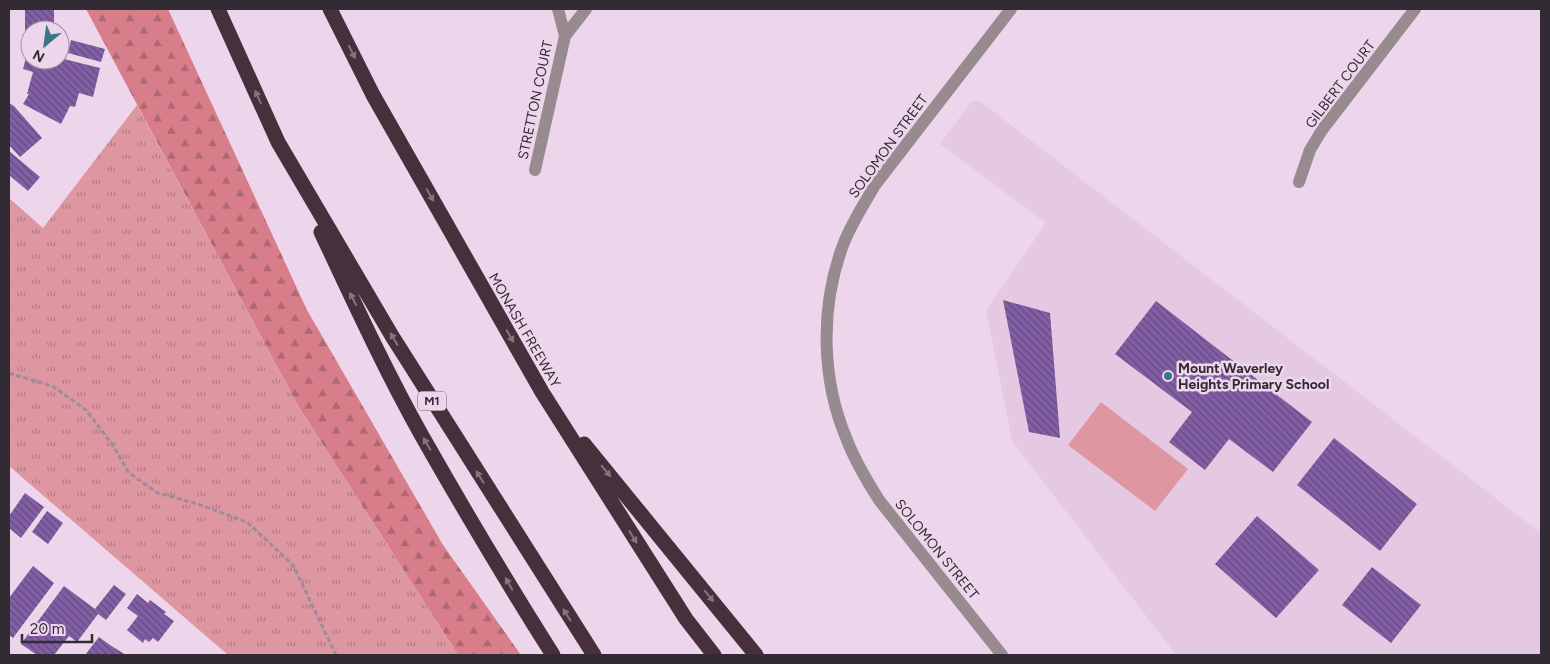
<svg xmlns="http://www.w3.org/2000/svg" width="1550" height="664" font-family="Figtree,sans-serif">
<style>
.built{fill:#e5c9e3}
.forest{fill:url(#forest-firs)}
.park{fill:url(#park-tufts)}
.pitch{fill:#de97a0}
.building{fill:url(#building-back-hatch)}
.lines{fill:none;stroke-linecap:round;stroke-linejoin:round}
.path{stroke:#9d8c9c;stroke-width:3;stroke-dasharray:5 2.5;stroke-linecap:butt}
.minor{stroke:#978b90;stroke-width:12}
.highway{stroke:#47303b;stroke-width:15}
.oneway{fill:#897282}
.poi-dot{fill:#357789;stroke:#edd6ec;stroke-width:2}
.labels{text-anchor:middle;stroke-width:5;stroke-linejoin:round;paint-order:stroke}
.shield{fill:#edd6ec;stroke:#6b5e6a;stroke-width:1}
.shield-label{font-size:12px;font-weight:bold;fill:#332b33}
.street-label{font-size:14px;fill:#332b33;stroke:#edd6ec}
.poi-label{font-size:14px;font-weight:bold;fill:#332b33;stroke:#edd6ec;text-anchor:start}
</style>
<defs>
<pattern id="forest-firs" width="22" height="20" patternUnits="userSpaceOnUse" patternTransform="scale(1.25)"><rect width="22" height="20" fill="#d77e8a"/><path d="M5 1l3.5 6h-7zM16 11l3.5 6h-7z" fill="#af6771"/></pattern>
<pattern id="park-tufts" width="24" height="20" patternUnits="userSpaceOnUse" patternTransform="scale(1.25)"><rect width="24" height="20" fill="#de97a0"/><path d="M3 7l-1-3M5 7V3M7 7l1-3M15 17l-1-3M17 17v-4M19 17l1-3" fill="none" stroke="#b57b83"/></pattern>
<pattern id="building-back-hatch" width="6" height="6" patternUnits="userSpaceOnUse" patternTransform="scale(1.25)"><rect width="6" height="6" fill="#825fa5"/><path d="M-1 5l2 2M0 0l6 6M5-1l2 2" fill="none" stroke="#654a80"/></pattern>
</defs>
<rect width="100%" height="100%" fill="#edd6ec"/>
<path class="built" d="M 972,101 L 981,102 L 1541,533 L 1541,655 L 1176,655 L 1012,441 L 986,310 L 1046,223 L 940,144 Z"/>
<path class="forest" d="M 86,9 L 168,9 L 307,310 L 443,545 L 521,655 L 458,655 L 298,406 Z"/>
<path class="park" d="M 137,105 L 298,406 L 458,655 L 228,655 L 9,466 L 9,198 L 43,228 Z"/>
<path class="pitch" d="M 1101,402 L 1188,469 L 1155,511 L 1068,445 Z"/>
<path class="building" d="M 25,9 L 54,9 L 54,30 L 25,30 Z
M 71,40 L 105,49 L 101,62 L 68,53 Z
M 28,50 L 30,50 L 30,60 L 60,60 L 60,58 L 100,68 L 93,97 L 79,93 L 75,107 L 70,106 L 61,124 L 23,104 L 29,94 L 27,94 L 33,72 L 23,69 Z
M 9,103 L 14,106 L 42,138 L 20,157 L 9,145 Z
M 9,151 L 40,177 L 28,191 L 9,175 Z
M 1003,300 L 1050,313 L 1060,438 L 1029,432 Z
M 1156,301 L 1312,422 L 1273,472 L 1229,439 L 1205,470 L 1169,442 L 1192,412 L 1115,354 Z
M 1334,438 L 1417,504 L 1380,551 L 1297,485 Z
M 25,493 L 44,507 L 21,538 L 9,528 L 9,516 Z
M 47,511 L 63,523 L 48,544 L 32,532 Z
M 1257,516 L 1319,570 L 1276,618 L 1215,564 Z
M 33,566 L 54,583 L 13,638 L 9,635 L 9,598 Z
M 1372,567 L 1421,605 L 1391,643 L 1342,605 Z
M 114,585 L 126,594 L 106,620 L 98,614 L 77,642 L 69,636 L 54,655 L 37,655 L 21,644 L 64,586 L 95,609 Z
M 137,594 L 148,603 L 150,600 L 166,612 L 164,614 L 174,621 L 158,642 L 153,638 L 149,642 L 145,639 L 143,643 L 127,630 L 138,616 L 127,608 Z
M 99,637 L 110,645 L 126,655 L 85,655 Z"/>
<g class="lines">
<path class="path" d="M 9,373 L 54,387 L 86,410 L 112,444 L 129,473 L 158,493 L 198,504 L 247,522 L 293,565 L 336,655"/>
<path class="minor" d="M 558,9 L 565,36
M 535,170 L 565,36 L 586,9
M 1299,182 L 1310,150 L 1322,130 L 1415,9
M 1002,655 L 879,500 C 867,481 855,461 847,440 C 821,379 820,307 843,245 C 851,224 864,204 875,185 L 1011,9"/>
<path class="highway" d="M 218,9 L 278,142 L 392,336 L 594,655
M 330,9 L 373,95 L 542,392 L 686,619 L 714,655
M 321,232 C 353,300 385,370 422,436 C 464,510 508,584 553,655
M 584,444 L 756,655"/>
</g>
<defs><path id="oneway-solid" d="M-6-.8H1V-3.2L6.5 0L1 3.2V.8H-6Z" transform="scale(1.25)"/></defs>
<g class="oneway">
<use href="#oneway-solid" transform="translate(352 52) rotate(63)"/>
<use href="#oneway-solid" transform="translate(258 97) rotate(-114)"/>
<use href="#oneway-solid" transform="translate(430 195) rotate(60)"/>
<use href="#oneway-solid" transform="translate(353 299) rotate(-117)"/>
<use href="#oneway-solid" transform="translate(510 336) rotate(60)"/>
<use href="#oneway-solid" transform="translate(394 339) rotate(-121)"/>
<use href="#oneway-solid" transform="translate(427 444) rotate(-120)"/>
<use href="#oneway-solid" transform="translate(606 471) rotate(50)"/>
<use href="#oneway-solid" transform="translate(480 477) rotate(-122)"/>
<use href="#oneway-solid" transform="translate(633 537) rotate(58)"/>
<use href="#oneway-solid" transform="translate(509 584) rotate(-120)"/>
<use href="#oneway-solid" transform="translate(709 596) rotate(51)"/>
<use href="#oneway-solid" transform="translate(567 615) rotate(-122)"/>
</g>
<circle class="poi-dot" cx="1168" cy="376" r="5"/>
<g class="labels">
<rect class="shield" x="418" y="391.5" width="28" height="19" rx="4"/>
<g class="shield-label">
<text x="432" y="405">M1</text>
</g>
<g class="street-label">
<text transform="translate(1340 84) rotate(-53)" y="5">GILBERT COURT</text>
<text transform="translate(535 100) rotate(-78)" y="5">STRETTON COURT</text>
<text transform="translate(888 146) rotate(-54)" y="5">SOLOMON STREET</text>
<text transform="translate(525 330) rotate(60)" y="5">MONASH FREEWAY</text>
<text transform="translate(937 549) rotate(51)" y="5">SOLOMON STREET</text>
</g>
<g class="poi-label">
<text x="1178" y="373">Mount Waverley<tspan x="1178" dy="16">Heights Primary School</tspan></text>
</g>
</g>
<rect width="1550" height="664" fill="none" stroke="#332b33" stroke-width="20"/>
<g transform="translate(45 45) rotate(209)"><circle r="24" fill="#edd6ec" stroke="#a392a2"/>
<path d="M0-4L9 19L0 12L-9 19Z" fill="#357789"/>
<text y="-8" font-size="14" font-weight="bold" text-anchor="middle" fill="#332b33">N</text>
</g>
<path d="M22 634v8h70v-8" fill="none" stroke="#332b33" stroke-width="2.5"/>
<text x="30" y="634" font-size="15" fill="#332b33" stroke="#edd6ec" stroke-width="4" paint-order="stroke">20 m</text>
</svg>
